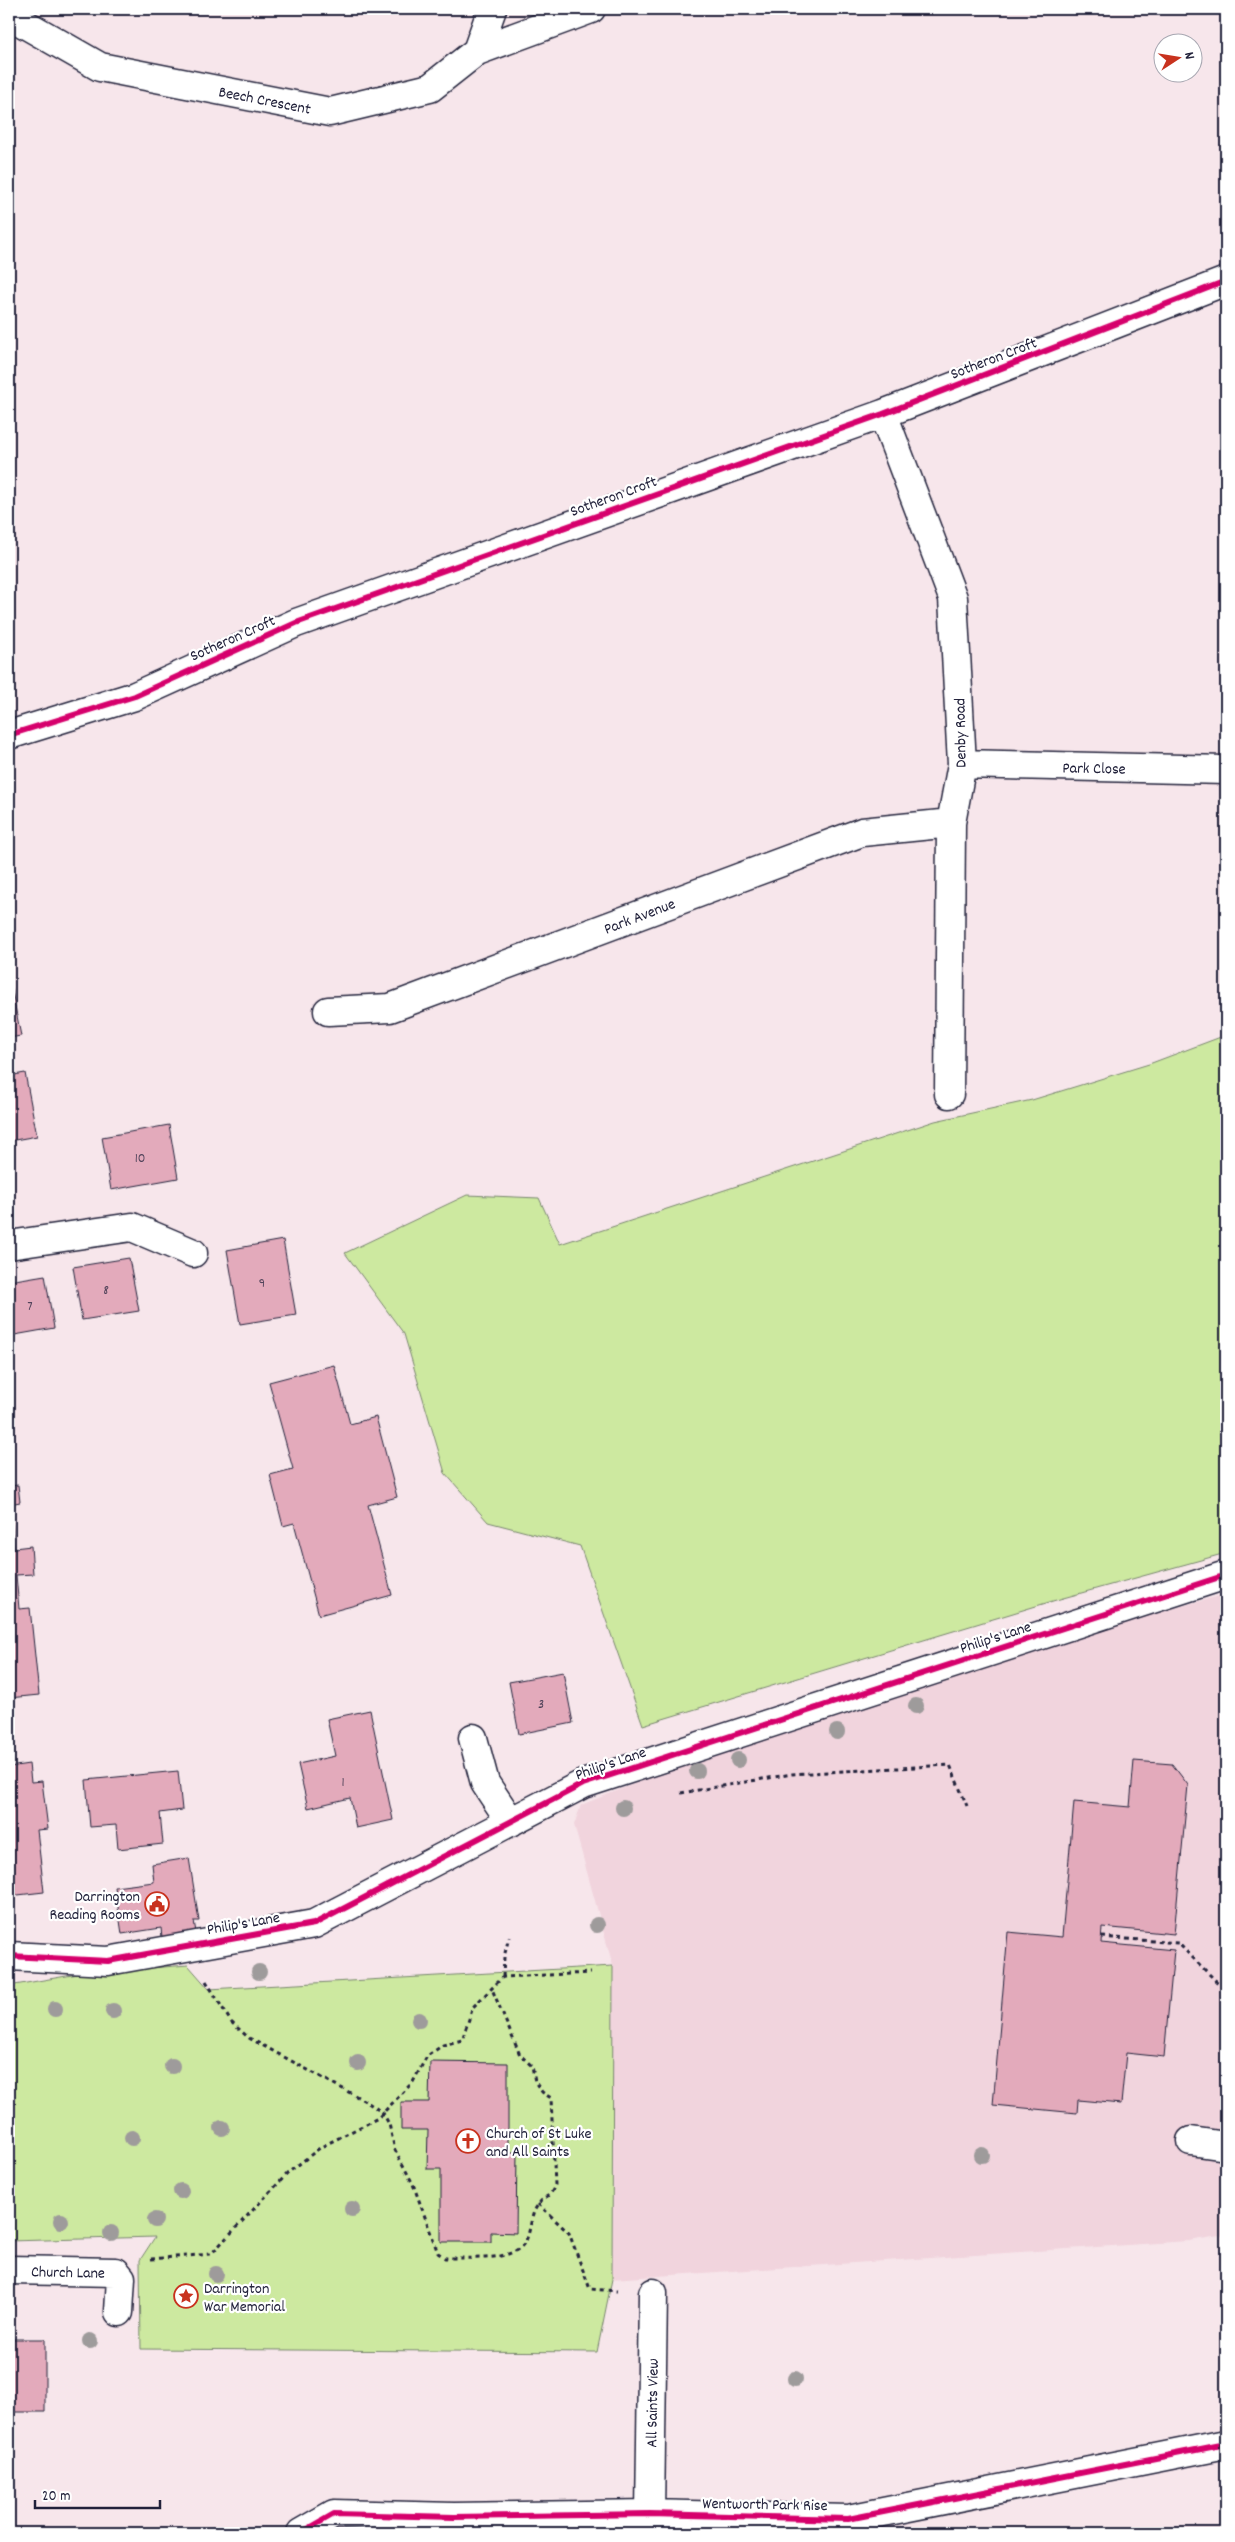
<svg xmlns="http://www.w3.org/2000/svg" width="1235" height="2542" font-family="Dekko,sans-serif">
<style>
.built{fill:#f1d4dd}
.green{fill:#cde9a0;stroke:#78866e}
.building{fill:#e3aabb;stroke:#22223b}
.lines{fill:none;stroke-linecap:round;stroke-linejoin:round}
.minor-casing{stroke:#22223b;stroke-width:31}
.path{stroke:#22223b;stroke-width:3;stroke-dasharray:4 4;stroke-linecap:butt}
.minor{stroke:#fff;stroke-width:28}
.cycleway-casing{stroke:#fff;stroke-width:9}
.cycleway{stroke:#d6006c;stroke-width:6}
.tree{fill:#9e9b9b}
.labels{text-anchor:middle;stroke-width:4.5;stroke-linejoin:round;paint-order:stroke}
.number-label{font-size:14px;fill:#52445b}
.street-label{font-size:16px;fill:#22223b;stroke:#fff}
.poi-label{font-size:16px;fill:#22223b;stroke:#fff;text-anchor:start}
</style>
<rect width="100%" height="100%" fill="#f7e6eb"/>
<filter id="ink" filterUnits="userSpaceOnUse"><feTurbulence type="fractalNoise" baseFrequency=".02" numOctaves="2"/><feDisplacementMap in="SourceGraphic" scale="10" xChannelSelector="R" yChannelSelector="G"/><feConvolveMatrix kernelMatrix="1 2 1 2 8 2 1 2 1" color-interpolation-filters="sRGB"/></filter>
<g filter="url(#ink)">
<path class="built" d="M 1226,1594 L 1226,2235 L 1188,2241 L 612,2279 L 613,1966 L 574,1825 L 581,1805 L 644,1780 L 1060,1639 Z"/>
<path class="green" d="M 1226,1035 L 1226,1553 L 1056,1600 L 643,1725 L 580,1546 L 488,1522 L 445,1473 L 404,1334 L 345,1253 L 467,1195 L 539,1198 L 560,1244 L 935,1121 L 1032,1100 L 1149,1064 Z
M 188,1965 L 209,1989 L 613,1966 L 612,2279 L 597,2352 L 141,2349 L 140,2260 L 155,2237 L 9,2241 L 9,1986 L 78,1974 Z"/>
<path class="building" d="M 9,976 L 21,1036 L 9,1038 Z
M 25,1073 L 37,1136 L 9,1141 L 9,1076 Z
M 169,1125 L 178,1178 L 111,1190 L 102,1137 Z
M 9,1180 L 15,1214 L 9,1216 Z
M 283,1240 L 296,1315 L 240,1324 L 227,1250 Z
M 129,1258 L 139,1311 L 82,1320 L 73,1267 Z
M 45,1275 L 54,1328 L 9,1336 L 9,1281 Z
M 334,1365 L 350,1424 L 376,1417 L 397,1497 L 368,1505 L 392,1595 L 319,1615 L 294,1523 L 283,1526 L 270,1475 L 293,1469 L 269,1382 Z
M 9,1472 L 10,1486 L 18,1485 L 20,1502 L 10,1504 L 14,1548 L 31,1546 L 33,1574 L 16,1575 L 19,1609 L 30,1608 L 39,1695 L 9,1698 Z
M 563,1672 L 573,1723 L 519,1734 L 509,1682 Z
M 370,1710 L 393,1820 L 356,1828 L 350,1798 L 308,1808 L 298,1764 L 335,1756 L 327,1719 Z
M 1134,1761 L 1172,1764 L 1188,1785 L 1174,1934 L 1102,1927 L 1101,1943 L 1174,1950 L 1164,2057 L 1126,2053 L 1121,2104 L 1078,2100 L 1077,2113 L 993,2105 L 1008,1932 L 1062,1937 L 1074,1802 L 1130,1807 Z
M 29,1764 L 31,1782 L 42,1781 L 48,1829 L 37,1830 L 44,1892 L 9,1896 L 9,1767 Z
M 178,1771 L 182,1810 L 160,1813 L 163,1844 L 118,1849 L 116,1825 L 90,1827 L 86,1780 Z
M 189,1858 L 199,1921 L 194,1921 L 196,1932 L 162,1937 L 161,1928 L 122,1934 L 115,1887 L 154,1882 L 152,1864 Z
M 430,2062 L 508,2063 L 508,2152 L 517,2152 L 516,2233 L 491,2232 L 491,2242 L 441,2242 L 441,2169 L 427,2169 L 428,2130 L 401,2130 L 401,2102 L 429,2102 Z
M 9,2339 L 45,2339 L 45,2412 L 9,2412 Z"/>
<g class="lines">
<g class="minor-casing">
<path id="minor" d="M 9,15 L 100,67 L 330,112 L 430,88 L 477,51 L 492,9
M 477,51 L 591,9
M 883,414 L 953,598 L 962,764 L 951,823 L 949,1094
M 9,735 L 135,696 L 296,623 L 883,414 L 1226,281
M 962,764 L 1226,770
M 328,1011 L 390,1008 L 862,832 L 951,823
M 9,1245 L 132,1227 L 193,1253
M 473,1738 L 485,1783 L 511,1822
M 9,1956 L 108,1961 L 314,1924 L 583,1784 L 1226,1575
M 1191,2141 L 1226,2146
M 9,2270 L 116,2272 L 121,2278 L 119,2312
M 650,2514 L 653,2293
M 301,2533 L 334,2514 L 454,2517 L 650,2514 L 848,2519 L 1226,2444"/>
</g>
<path class="path" d="M 681,1793 L 792,1774 L 950,1765 L 967,1806
M 1102,1937 L 1178,1943 L 1226,1991
M 503,1977 L 504,1957 L 509,1937
M 206,1981 L 231,2022 L 249,2038 L 367,2102 L 383,2113 L 389,2124 L 395,2150 L 413,2184 L 438,2253 L 445,2258 C 468,2257 517,2264 527,2238 C 531,2228 531,2213 538,2205 C 544,2195 550,2199 555,2185 L 551,2098 L 542,2092 L 535,2082 L 532,2066 L 520,2055 L 492,1989
M 538,2204 L 569,2233 L 590,2289 L 617,2291
M 151,2259 L 211,2254 L 289,2172 L 321,2147 L 378,2118 L 413,2082 L 427,2056 L 443,2045 L 462,2040 L 473,2007 L 503,1977 L 591,1973"/>
<use href="#minor" class="minor"/>
<g class="cycleway-casing">
<path id="cycleway" d="M 9,735 L 135,696 L 296,623 L 883,414 L 1226,281
M 9,1956 L 108,1961 L 314,1924 L 583,1784 L 1226,1575
M 301,2533 L 334,2514 L 454,2517 L 650,2514 L 848,2519 L 1226,2444"/>
</g>
<use href="#cycleway" class="cycleway"/>
</g>
<g class="tree">
<circle cx="916" cy="1706" r="8"/>
<circle cx="837" cy="1732" r="8"/>
<circle cx="738" cy="1760" r="8"/>
<circle cx="697" cy="1771" r="8"/>
<circle cx="623" cy="1808" r="8"/>
<circle cx="597" cy="1925" r="8"/>
<circle cx="259" cy="1972" r="8"/>
<circle cx="55" cy="2009" r="8"/>
<circle cx="113" cy="2011" r="8"/>
<circle cx="419" cy="2020" r="8"/>
<circle cx="358" cy="2063" r="8"/>
<circle cx="172" cy="2066" r="8"/>
<circle cx="222" cy="2128" r="8"/>
<circle cx="132" cy="2138" r="8"/>
<circle cx="982" cy="2155" r="8"/>
<circle cx="181" cy="2191" r="8"/>
<circle cx="352" cy="2209" r="8"/>
<circle cx="155" cy="2220" r="8"/>
<circle cx="61" cy="2221" r="8"/>
<circle cx="111" cy="2233" r="8"/>
<circle cx="216" cy="2274" r="8"/>
<circle cx="90" cy="2341" r="8"/>
<circle cx="795" cy="2379" r="8"/>
</g>
</g>
<defs>
<g id="civic-ring" transform="scale(1.25)"><circle r="9.5" fill="#fff" stroke="#c8321e" stroke-width="1.5"/><path d="M-.6-6.5H3V-4.5H.6V-3L4-1V1h2V6H-6V1h2V-1L-.6-3ZM-1.2 2.5V6h2.4V2.5Z" fill="#c8321e"/></g>
<g id="church-ring" transform="scale(1.25)"><circle r="9.5" fill="#fff" stroke="#c8321e" stroke-width="1.5"/><path d="M-1.2-6h2.4v3.5h3.3v2.4h-3.3V6h-2.4V-.1h-3.3v-2.4h3.3Z" fill="#c8321e"/></g>
<g id="sight-ring" transform="scale(1.25)"><circle r="9.5" fill="#fff" stroke="#c8321e" stroke-width="1.5"/><path d="M0-6L1.8-2.2L6-1.7L2.9 1.2L3.7 5.4L0 3.3L-3.7 5.4L-2.9 1.2L-6-1.7L-1.8-2.2Z" fill="#c8321e"/></g>
</defs>
<g fill-rule="evenodd">
<use href="#civic-ring" x="157" y="1904"/>
<use href="#church-ring" x="468" y="2141"/>
<use href="#sight-ring" x="186" y="2296"/>
</g>
<g class="labels">
<g class="number-label">
<text x="140" y="1162">10</text>
<text x="262" y="1287">9</text>
<text x="106" y="1294">8</text>
<text x="30" y="1310">7</text>
<text x="541" y="1708">3</text>
<text x="343" y="1786">1</text>
</g>
<g class="street-label">
<text transform="translate(265 99) rotate(11)" y="6">Beech Crescent</text>
<text transform="translate(993 357) rotate(-21)" y="6">Sotheron Croft</text>
<text transform="translate(613 495) rotate(-20)" y="6">Sotheron Croft</text>
<text transform="translate(232 637) rotate(-24)" y="6">Sotheron Croft</text>
<text transform="translate(959 733) rotate(-91)" y="6">Denby Road</text>
<text transform="translate(1094 767) rotate(1)" y="6">Park Close</text>
<text transform="translate(639 915) rotate(-21)" y="6">Park Avenue</text>
<text transform="translate(995 1636) rotate(-18)" y="6">Philip's Lane</text>
<text transform="translate(610 1762) rotate(-19)" y="6">Philip's Lane</text>
<text transform="translate(243 1922) rotate(-10)" y="6">Philip's Lane</text>
<text transform="translate(68 2271) rotate(1)" y="6">Church Lane</text>
<text transform="translate(651 2403) rotate(-89)" y="6">All Saints View</text>
<text transform="translate(765 2503) rotate(1)" y="6">Wentworth Park Rise</text>
</g>
<g class="poi-label">
<text x="140" y="1901" text-anchor="end">Darrington<tspan x="140" dy="18">Reading Rooms</tspan></text>
<text x="486" y="2138">Church of St Luke<tspan x="486" dy="18">and All Saints</tspan></text>
<text x="204" y="2293">Darrington<tspan x="204" dy="18">War Memorial</tspan></text>
</g>
</g>
<rect width="1235" height="2542" fill="none" stroke="#fff" stroke-width="30"/>
<rect x="15" y="15" width="1205" height="2512" fill="none" stroke="#22223b" stroke-width="2" filter="url(#ink)"/>
<g transform="translate(1178 58) rotate(78)"><circle r="24" fill="#ffffff" stroke="#a7a7b1"/>
<path d="M0-4L9 19L0 12L-9 19Z" fill="#c8321e"/>
<text y="-8" font-size="14" font-weight="bold" text-anchor="middle" fill="#22223b">N</text>
</g>
<path d="M35 2500v8h125v-8" fill="none" stroke="#22223b" stroke-width="2.5"/>
<text x="42" y="2500" font-size="15" fill="#22223b" stroke="#ffffff" stroke-width="4" paint-order="stroke">20 m</text>
</svg>
